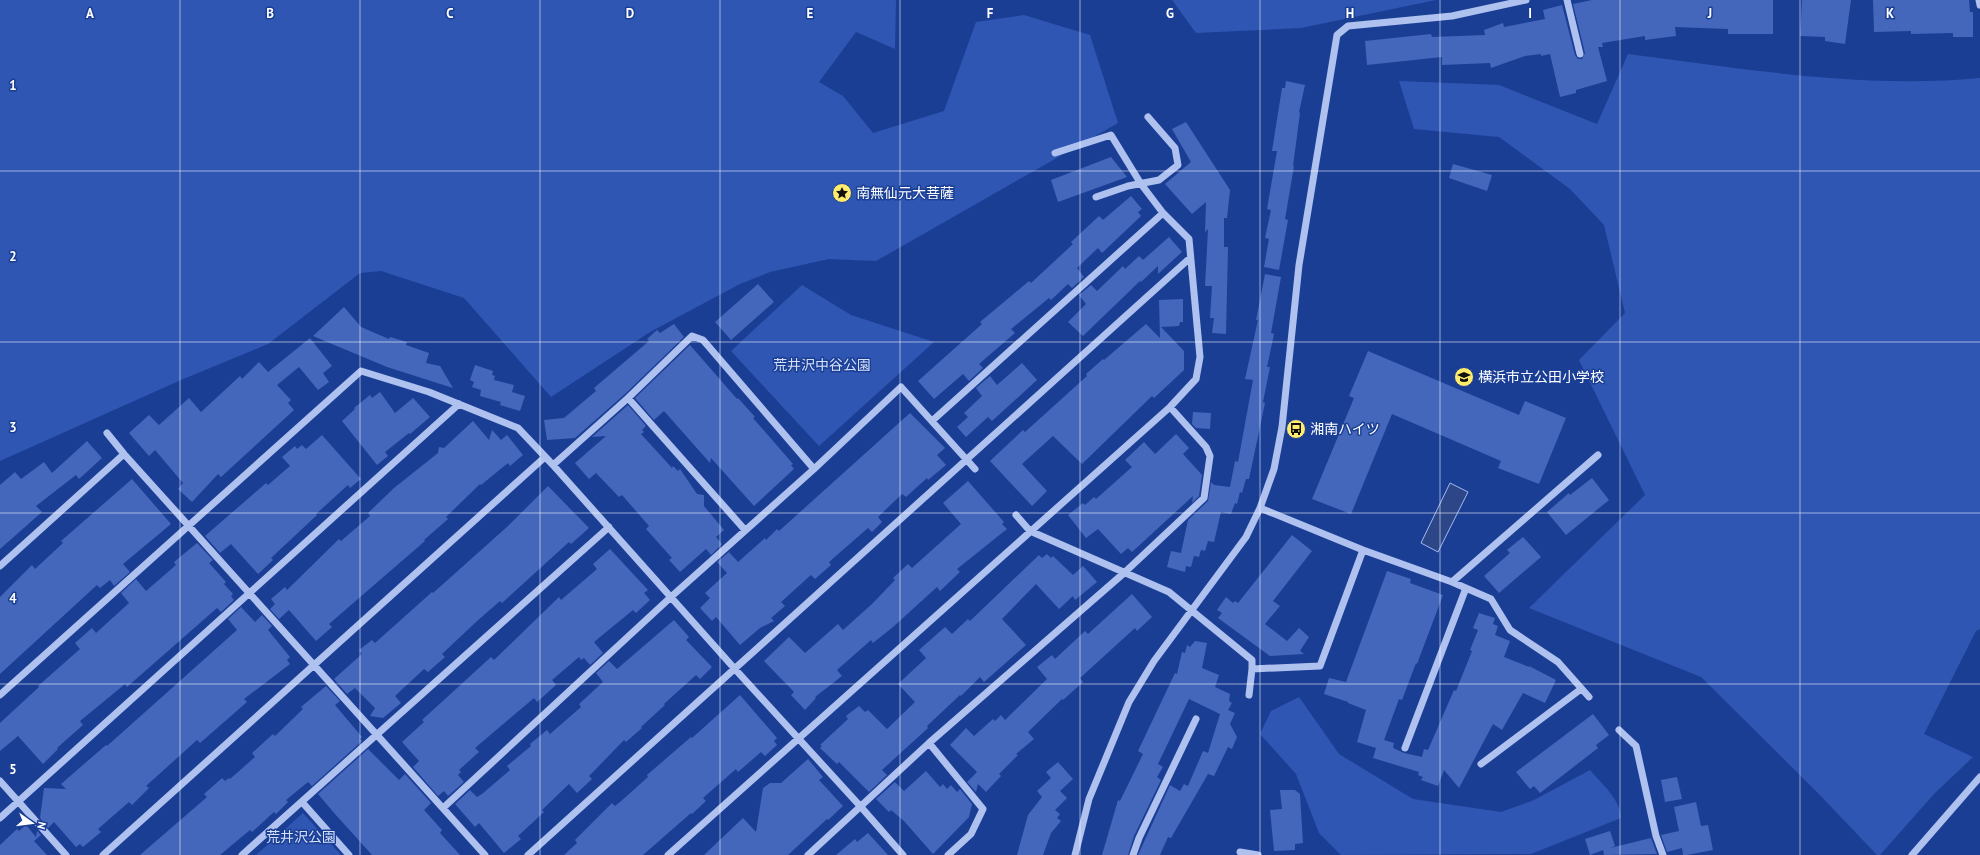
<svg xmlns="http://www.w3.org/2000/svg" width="1980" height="855" font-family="'PT Sans','Noto Sans JP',sans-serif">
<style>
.green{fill:#2f56b3}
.water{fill:#2d4688;stroke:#a1baf1}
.building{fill:#4467bc}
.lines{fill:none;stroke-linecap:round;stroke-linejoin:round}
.minor{stroke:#aec1ef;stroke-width:7}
.grid{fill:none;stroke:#fff;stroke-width:1;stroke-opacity:0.55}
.labels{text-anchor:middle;stroke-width:3;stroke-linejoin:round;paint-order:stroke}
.poi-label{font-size:14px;fill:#fff;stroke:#1b3e95;text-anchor:start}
.park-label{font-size:14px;fill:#d5e0fb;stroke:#1b3e95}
.grid-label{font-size:13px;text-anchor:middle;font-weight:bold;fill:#fff;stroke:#1b3e95;stroke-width:3;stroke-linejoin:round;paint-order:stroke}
</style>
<rect width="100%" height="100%" fill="#1b3e95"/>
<path class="green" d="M 0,0 L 896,0 L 895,49 L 856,32 L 819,82 L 843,96 L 873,133 L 944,111 L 976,22 L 1024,15 L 1090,35 L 1118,123 L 876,261 L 829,259 L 770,272 L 740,284 L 650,332 L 551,397 L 464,298 L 381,271 L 360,273 L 268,344 L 181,380 L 0,461 Z
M 1172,0 L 1436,0 L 1301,28 L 1196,33 Z
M 1628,54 C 1745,69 1862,89 1980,78 L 1980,629 L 1976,631 L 1924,734 L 1973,757 L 1934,794 L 1880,855 L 1877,855 L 1817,792 L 1701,677 L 1529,608 L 1645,495 L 1579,360 L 1625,313 L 1604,225 L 1570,189 L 1499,137 L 1414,129 L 1399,81 L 1499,85 L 1597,124 Z
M 802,285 L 851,315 L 934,342 L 819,446 L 731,351 Z
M 1299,697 L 1339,754 L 1413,799 L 1501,812 L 1534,800 L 1590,770 C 1601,783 1621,800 1621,818 L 1531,854 L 1341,855 L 1319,833 L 1296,774 L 1260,734 L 1271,711 Z
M 303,813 L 341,855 L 256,855 Z"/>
<path class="water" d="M 1450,483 L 1468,492 L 1438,552 L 1421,543 Z"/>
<path class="building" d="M 1592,0 L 1773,0 L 1773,34 L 1728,34 L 1728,29 L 1675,27 L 1676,36 L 1645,40 L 1645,36 L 1602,43 L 1603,47 L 1598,47 L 1607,81 L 1576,90 L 1576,93 L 1560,97 L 1550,54 L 1541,56 L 1541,54 L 1525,56 L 1491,68 L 1490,63 L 1442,65 L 1442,57 L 1367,65 L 1365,41 L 1431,34 L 1432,37 L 1485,35 L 1484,30 L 1503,23 L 1504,27 L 1545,19 L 1543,10 L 1562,5 L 1575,55 L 1578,59 L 1582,59 L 1585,53 L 1573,4 Z
M 1802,0 L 1851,0 L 1845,44 L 1825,41 L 1825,37 L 1800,36 Z
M 1873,0 L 1969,0 L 1970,12 L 1973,12 L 1973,37 L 1953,37 L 1953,33 L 1911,34 L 1911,31 L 1874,32 Z
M 1286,81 L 1305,85 L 1299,112 L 1300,113 L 1293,166 L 1294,166 L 1285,219 L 1288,220 L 1279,270 L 1264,267 L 1269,239 L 1265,238 L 1271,210 L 1267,209 L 1277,151 L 1272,151 L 1282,88 L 1285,88 Z
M 1186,122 L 1230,190 L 1227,218 L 1224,218 L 1224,247 L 1228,247 L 1226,334 L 1212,333 L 1214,318 L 1210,318 L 1212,286 L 1205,286 L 1208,229 L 1205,232 L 1206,202 L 1192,214 L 1165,184 L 1191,162 L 1172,129 Z
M 1111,157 L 1127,177 L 1058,202 L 1051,180 Z
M 1453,164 L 1492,175 L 1487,191 L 1449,178 Z
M 1131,196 L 1142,209 L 1138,212 L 1141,216 L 1102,253 L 1098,248 L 1077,268 L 1084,277 L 1072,288 L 1068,284 L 1051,300 L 1049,298 L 1011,329 L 1015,333 L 979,364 L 983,368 L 969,381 L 963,374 L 934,399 L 918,381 L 982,324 L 980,322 L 1029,281 L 1031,283 L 1073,244 L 1071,242 L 1099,216 L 1103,220 Z
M 1169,237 L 1182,252 L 1158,274 L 1158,266 L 1141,282 L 1140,281 L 1083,336 L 1068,322 L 1086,304 L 1079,295 L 1091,285 L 1097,291 L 1123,266 L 1125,269 L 1139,256 L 1143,260 Z
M 1265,274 L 1281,277 L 1271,333 L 1274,334 L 1267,367 L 1270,367 L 1263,402 L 1265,403 L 1249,479 L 1246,479 L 1242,493 L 1240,492 L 1237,504 L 1235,503 L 1231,514 L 1221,512 L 1214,542 L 1208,541 L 1205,551 L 1201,550 L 1199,557 L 1194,556 L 1191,567 L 1186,566 L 1185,572 L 1167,567 L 1171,551 L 1181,553 L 1188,520 L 1208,501 L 1211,482 L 1214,485 L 1230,487 L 1235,461 L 1238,462 L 1253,380 L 1245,379 L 1258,320 L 1256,320 Z
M 758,284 L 774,302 L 731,340 L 715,322 Z
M 1183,299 L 1183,322 L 1180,322 L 1179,326 L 1161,327 L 1184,351 L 1184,370 L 1154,398 L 1152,396 L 1082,464 L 1053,436 L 1022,464 L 1047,491 L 1032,506 L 990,461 L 1023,430 L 1025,432 L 1087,376 L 1086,374 L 1103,359 L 1104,360 L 1146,324 L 1160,338 L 1159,300 Z
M 344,307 L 361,327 L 389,339 L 390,337 L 407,342 L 406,345 L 429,353 L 426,363 L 440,366 L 453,388 L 387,367 L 313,336 Z
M 674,324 L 684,337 L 625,394 L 575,438 L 547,440 L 544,420 L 564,418 L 596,391 L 594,388 L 649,341 L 647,339 L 657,330 L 660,333 Z
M 310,338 L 332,366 L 323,373 L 329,382 L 318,390 L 299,367 L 277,385 L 291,400 L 288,403 L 294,410 L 221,477 L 218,474 L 192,502 L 178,489 L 183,483 L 155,450 L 149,456 L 129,433 L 149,415 L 159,425 L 189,398 L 201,412 L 240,376 L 242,379 L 259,362 L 268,372 Z
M 690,345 L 737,399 L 738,398 L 755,417 L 753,418 L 793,464 L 791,465 L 794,469 L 754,506 L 711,458 L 710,463 L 664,411 L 654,420 L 635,398 Z
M 1368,351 L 1519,415 L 1525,401 L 1566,418 L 1539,484 L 1498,468 L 1501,461 L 1392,414 L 1351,514 L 1312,499 L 1354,398 L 1349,396 Z
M 1022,363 L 1037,380 L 992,421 L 988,417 L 966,437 L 957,427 L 968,417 L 964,413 L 982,396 L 976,388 L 990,376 L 997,385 Z
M 475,365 L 493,371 L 492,375 L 495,376 L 494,380 L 514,385 L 512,392 L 525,396 L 520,411 L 500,405 L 501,402 L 480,396 L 481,390 L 472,387 L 474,382 L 470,380 Z
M 380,392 L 395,413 L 413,398 L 430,417 L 410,434 L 409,433 L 385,452 L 388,456 L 377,465 L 342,421 L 355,409 L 354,408 L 370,395 L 372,398 Z
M 628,405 L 646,426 L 642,430 L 644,432 L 641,434 L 672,468 L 673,466 L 678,471 L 680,469 L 697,494 L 704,495 L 704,506 L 724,530 L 716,537 L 722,544 L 711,555 L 706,549 L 680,572 L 669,560 L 672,558 L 646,529 L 649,526 L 622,495 L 619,497 L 596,473 L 589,479 L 575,463 L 606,436 L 592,437 Z
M 1193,412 L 1211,413 L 1210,429 L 1196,428 L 1192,424 Z
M 910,413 L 945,448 L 937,455 L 946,465 L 928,480 L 927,478 L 906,497 L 902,494 L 878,517 L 882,522 L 872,532 L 868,528 L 829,562 L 831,565 L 815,579 L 811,575 L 781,602 L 785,606 L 771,618 L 774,621 L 760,628 L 740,645 L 716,617 L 712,621 L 700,608 L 710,598 L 705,593 L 727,573 L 717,562 L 729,552 L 738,562 L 765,538 L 766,540 L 777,529 L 779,531 Z
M 473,421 L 489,440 L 492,430 L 501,440 L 507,435 L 523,455 L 510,466 L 508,463 L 481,485 L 480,484 L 446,517 L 448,519 L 424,540 L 425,541 L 329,624 L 332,627 L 316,641 L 289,610 L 279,619 L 270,609 L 275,604 L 271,599 L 285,587 L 287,590 L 339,539 L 341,541 L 370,516 L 368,513 L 394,488 L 438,453 L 439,447 L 444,448 Z
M 1176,434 L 1189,448 L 1183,454 L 1202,475 L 1199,496 L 1192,503 L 1193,496 L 1132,552 L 1128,548 L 1121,554 L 1098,529 L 1086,538 L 1068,515 L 1083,503 L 1085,505 L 1094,497 L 1096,499 L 1132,467 L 1125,460 L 1144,442 L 1155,454 Z
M 322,435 L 361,479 L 350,488 L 348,485 L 316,514 L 317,515 L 271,558 L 273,560 L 258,574 L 231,544 L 220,553 L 205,536 L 266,483 L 268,485 L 290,466 L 282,457 L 295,446 L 297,449 L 302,445 L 306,449 Z
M 87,441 L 102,458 L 79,479 L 76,475 L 36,506 L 42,512 L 0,549 L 0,485 L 15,472 L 21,479 L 44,462 L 52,473 Z
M 1592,478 L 1609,500 L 1566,535 L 1547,512 L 1569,493 L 1570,495 Z
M 132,479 L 171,524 L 123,564 L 130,572 L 114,586 L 110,580 L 100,588 L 97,585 L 0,674 L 0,597 L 32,565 L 35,569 L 63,543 L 61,541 Z
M 968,481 L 1004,522 L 1002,524 L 1007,529 L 957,569 L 960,572 L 940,591 L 937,587 L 893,627 L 873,643 L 871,640 L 837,670 L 842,676 L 815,697 L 816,698 L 805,710 L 791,695 L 794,692 L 764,661 L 789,637 L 805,653 L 838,624 L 843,630 L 872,604 L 895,580 L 893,578 L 908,564 L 912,568 L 961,524 L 943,503 Z
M 548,486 L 589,528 L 571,544 L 569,542 L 502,603 L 500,601 L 476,622 L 442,654 L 445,657 L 428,672 L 424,669 L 395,696 L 401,703 L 383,718 L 370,716 L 375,708 L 355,688 L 347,694 L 334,679 L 362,654 L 359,650 L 372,640 L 375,643 L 432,592 L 433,593 L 508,526 Z
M 1292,535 L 1312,551 L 1273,601 L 1280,606 L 1265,624 L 1287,641 L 1299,628 L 1309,637 L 1300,651 L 1304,654 L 1270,656 L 1218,618 L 1222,613 L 1217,610 L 1226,597 L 1233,603 L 1235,601 L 1238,603 Z
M 1523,537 L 1541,557 L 1499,593 L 1484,576 L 1510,553 L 1507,550 Z
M 197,543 L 213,560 L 209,563 L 226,582 L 224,584 L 233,594 L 231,596 L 234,600 L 221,612 L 217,608 L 127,687 L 125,684 L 102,703 L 80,721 L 83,725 L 57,748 L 58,749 L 43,764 L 18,736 L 0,751 L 0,723 L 39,687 L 38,686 L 80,649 L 75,643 L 92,628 L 96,633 L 129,603 L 121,593 L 136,579 L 146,591 L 176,565 L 174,562 Z
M 610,549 L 648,590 L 644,593 L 650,600 L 636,613 L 633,610 L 594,642 L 603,653 L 590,665 L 584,658 L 581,660 L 579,657 L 552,680 L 556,685 L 537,702 L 534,698 L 475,748 L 479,752 L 459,770 L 461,772 L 458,775 L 464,782 L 448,796 L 444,791 L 438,796 L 413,767 L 419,761 L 402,742 L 424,722 L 422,720 L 491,657 L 494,660 L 559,597 L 561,600 L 597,569 L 593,564 Z
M 1047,554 L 1051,558 L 1053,556 L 1073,575 L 1083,566 L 1097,582 L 1075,600 L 1073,596 L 1059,609 L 1036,584 L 1002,619 L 1026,645 L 984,682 L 980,677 L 961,696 L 960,695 L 927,726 L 928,728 L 882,770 L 887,775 L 869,792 L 839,762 L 837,764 L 820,748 L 822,746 L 820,745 L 848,719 L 846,716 L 859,706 L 865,712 L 868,710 L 887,729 L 915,702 L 898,684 L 926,658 L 919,650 L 945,627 L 952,634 L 968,619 L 970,621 L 1039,555 L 1042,558 Z
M 1387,571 L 1411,579 L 1410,583 L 1443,595 L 1417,664 L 1416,663 L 1402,700 L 1399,699 L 1384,740 L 1394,743 L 1393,748 L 1404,753 L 1422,757 L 1424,749 L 1428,750 L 1454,690 L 1456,691 L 1472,651 L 1470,650 L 1478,630 L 1473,628 L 1479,613 L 1495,618 L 1493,624 L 1498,626 L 1495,635 L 1510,641 L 1504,657 L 1529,667 L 1529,666 L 1556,680 L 1545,703 L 1523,693 L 1502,730 L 1493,724 L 1459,788 L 1444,770 L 1438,786 L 1421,780 L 1423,777 L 1418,775 L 1419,772 L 1373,758 L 1376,748 L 1357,742 L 1366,710 L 1348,703 L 1348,702 L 1324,694 L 1329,678 L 1346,682 Z
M 1132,594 L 1152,617 L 1137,631 L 1135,628 L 1080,678 L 1083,682 L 1063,700 L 1062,699 L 1028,732 L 1034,739 L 1016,754 L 1018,755 L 999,774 L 1001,776 L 986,792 L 978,784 L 976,792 L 967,782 L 977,772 L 950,745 L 966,728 L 974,736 L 993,719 L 995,721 L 1001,715 L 1005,720 L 1047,679 L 1037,667 L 1052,655 L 1055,659 L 1085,631 L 1088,634 Z
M 241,607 L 255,622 L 262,615 L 272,626 L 268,630 L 290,657 L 287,660 L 290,664 L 244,699 L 247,702 L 200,743 L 197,740 L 146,786 L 149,788 L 132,805 L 129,802 L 98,829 L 101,832 L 83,847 L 80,844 L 76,847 L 54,822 L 48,828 L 40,818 L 44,788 L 66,789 L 61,784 L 106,745 L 107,746 L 237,630 L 228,619 Z
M 674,620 L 689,637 L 686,640 L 712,667 L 700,679 L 696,675 L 664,704 L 665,705 L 641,727 L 642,728 L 626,742 L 624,740 L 593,772 L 589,776 L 592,779 L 577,793 L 569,784 L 542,810 L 544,812 L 518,836 L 521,839 L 504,853 L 479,823 L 475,827 L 455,804 L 470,790 L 477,797 L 482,794 L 510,770 L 507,766 L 531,746 L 530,744 L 547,730 L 550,734 L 581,707 L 579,704 L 603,682 L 596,673 L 609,661 L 617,669 Z
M 1195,641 L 1207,643 L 1202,668 L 1219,675 L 1215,687 L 1230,694 L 1229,701 L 1232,703 L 1228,710 L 1235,713 L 1230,724 L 1237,737 L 1232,749 L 1228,747 L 1214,776 L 1208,774 L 1171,838 L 1168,837 L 1160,855 L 1138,855 L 1170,785 L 1180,791 L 1184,784 L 1188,786 L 1203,751 L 1208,753 L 1220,714 L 1189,699 L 1158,764 L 1163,767 L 1157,777 L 1161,780 L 1134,836 L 1128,855 L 1102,855 L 1118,800 L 1120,801 L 1143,754 L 1138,751 L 1175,673 L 1177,674 L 1182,652 L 1185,653 L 1187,645 L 1190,647 Z
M 326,686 L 340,701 L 335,705 L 362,737 L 360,739 L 362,741 L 312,786 L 308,782 L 286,800 L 288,802 L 276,814 L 274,812 L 252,832 L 250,830 L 220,855 L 140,855 L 207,797 L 204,794 L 222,778 L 225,781 L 229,778 L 230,779 L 255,757 L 252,753 L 273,734 L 275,736 L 303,709 L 301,707 Z
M 740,695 L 777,738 L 774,741 L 777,745 L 765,756 L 761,752 L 738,772 L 736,769 L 703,798 L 706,801 L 692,814 L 691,813 L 643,855 L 564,855 L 577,843 L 575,840 L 612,803 L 615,806 L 620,802 L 648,777 L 647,775 L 691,737 L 692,738 Z
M 1593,714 L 1609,735 L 1596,745 L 1598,748 L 1540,793 L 1534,786 L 1530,789 L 1516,772 Z
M 368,749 L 399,780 L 405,774 L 431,803 L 424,810 L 442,830 L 440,833 L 460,855 L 372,855 L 335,814 L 318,794 Z
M 808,759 L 823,777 L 819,780 L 843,806 L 828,820 L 827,819 L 788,855 L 704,855 L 743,818 L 756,832 L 763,788 L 770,783 L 781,783 Z
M 1058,762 L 1073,779 L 1060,791 L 1067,798 L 1055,810 L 1060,814 L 1057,818 L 1061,821 L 1051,833 L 1043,855 L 1017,855 L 1028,815 L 1042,797 L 1037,791 L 1051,778 L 1046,772 Z
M 926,771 L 940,787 L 943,784 L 947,789 L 951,785 L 957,792 L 960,789 L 972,804 L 969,817 L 933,854 L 904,821 L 891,810 L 889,812 L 876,799 L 895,782 L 904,791 Z
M 1677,777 L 1682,799 L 1665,802 L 1661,780 Z
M 1280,790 L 1295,790 L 1300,794 L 1303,843 L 1295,844 L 1295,850 L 1274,851 L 1270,810 L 1282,809 Z
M 1696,802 L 1701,826 L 1708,825 L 1713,850 L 1687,855 L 1683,855 L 1682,848 L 1667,852 L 1661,835 L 1679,831 L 1674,807 Z
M 26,825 L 36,837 L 37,831 L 41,835 L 34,841 L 47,855 L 0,855 L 0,845 L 17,829 L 19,831 Z
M 1610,831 L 1615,846 L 1610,848 L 1651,838 L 1657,854 L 1604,855 L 1603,850 L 1590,855 L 1585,839 Z
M 868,833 L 888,855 L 836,855 L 855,839 L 857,842 Z"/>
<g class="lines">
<path class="minor" d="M 1567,0 L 1580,54
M 1979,0 L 1980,5
M 1055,153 L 1111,135 L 1141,184 L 1163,213
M 1096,197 L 1128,186 L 1159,180 L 1178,165 L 1175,148 L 1148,117
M 628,398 L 745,530
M 107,433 L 124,454
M 553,465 L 628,398 L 692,336 L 703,340 L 814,469
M 1260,508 L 1363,550 L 1452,582 L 1491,599 L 1510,630 L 1558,662 L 1589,697
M 1016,515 L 1030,531 L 1169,592 L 1252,660 L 1252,669 L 1320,666 L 1363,550
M 0,566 L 124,454 L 485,855
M 1452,582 L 1598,455
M 0,695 L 361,371 L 429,392 L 518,428 L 553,465 L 734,668 L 861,807 L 903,855
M 1249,695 L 1252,669
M 1619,730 L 1636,746 L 1656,836 L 1663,855
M 929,743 L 983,809 L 971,834 L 948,855
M 1405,748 L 1466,588
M 1481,764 L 1581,689
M 0,781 L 66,855
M 302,802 L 349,855
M 443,808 L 672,596 L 814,469 L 901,387 L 975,469
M 0,818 L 459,404
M 1240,852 L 1258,855
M 103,855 L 545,457
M 242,855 L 609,527
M 528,855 L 1190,258
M 668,855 L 1170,407 L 1196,379 L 1200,357 L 1189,239 L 1163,213 L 932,421
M 808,855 L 929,743 L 1124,573 L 1204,498 L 1210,456 L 1206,447 L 1170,407
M 1075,855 L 1089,799 L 1129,702 L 1154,661 L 1246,537 L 1260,508 L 1274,469 L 1282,427 L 1299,265 L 1337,35 L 1348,26 L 1452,16 L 1526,0
M 1133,855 L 1139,838 L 1196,719
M 1912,855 L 1980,777"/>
</g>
<path class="grid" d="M 180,0 L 180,855M 360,0 L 360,855M 540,0 L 540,855M 720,0 L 720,855M 900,0 L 900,855M 1080,0 L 1080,855M 1260,0 L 1260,855M 1440,0 L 1440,855M 1620,0 L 1620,855M 1800,0 L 1800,855M 0,171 L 1980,171M 0,342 L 1980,342M 0,513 L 1980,513M 0,684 L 1980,684"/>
<defs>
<g id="sight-disc" transform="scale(1)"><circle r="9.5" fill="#ffeb6c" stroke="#1b3e95"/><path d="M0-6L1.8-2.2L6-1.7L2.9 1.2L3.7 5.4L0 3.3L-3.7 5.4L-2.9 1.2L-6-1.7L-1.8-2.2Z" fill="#111"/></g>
<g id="school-disc" transform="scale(1)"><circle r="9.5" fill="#ffeb6c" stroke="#1b3e95"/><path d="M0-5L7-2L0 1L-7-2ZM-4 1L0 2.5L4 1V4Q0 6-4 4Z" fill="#111"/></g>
<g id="bus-disc" transform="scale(1)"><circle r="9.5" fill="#ffeb6c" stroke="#1b3e95"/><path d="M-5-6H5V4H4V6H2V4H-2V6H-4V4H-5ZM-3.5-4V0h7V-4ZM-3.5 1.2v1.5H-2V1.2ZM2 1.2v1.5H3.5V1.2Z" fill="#111"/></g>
</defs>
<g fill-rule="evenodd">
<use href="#sight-disc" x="842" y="193"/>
<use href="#school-disc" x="1464" y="377"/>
<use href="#bus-disc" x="1296" y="429"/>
</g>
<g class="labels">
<g class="poi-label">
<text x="856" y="198">南無仙元大菩薩</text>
<text x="1478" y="382">横浜市立公田小学校</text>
<text x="1310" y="434">湘南ハイツ</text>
</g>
<g class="park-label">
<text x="822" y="370">荒井沢中谷公園</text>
<text x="301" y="842">荒井沢公園</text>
</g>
</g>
<g class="grid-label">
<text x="90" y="18">A</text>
<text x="270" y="18">B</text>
<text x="450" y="18">C</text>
<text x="630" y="18">D</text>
<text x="810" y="18">E</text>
<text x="990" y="18">F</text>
<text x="1170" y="18">G</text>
<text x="1350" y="18">H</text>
<text x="1530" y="18">I</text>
<text x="1710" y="18">J</text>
<text x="1890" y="18">K</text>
<text x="13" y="90">1</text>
<text x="13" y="261">2</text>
<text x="13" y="432">3</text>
<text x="13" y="603">4</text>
<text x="13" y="774">5</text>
</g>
<g transform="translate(32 823) rotate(104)" stroke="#1b3e95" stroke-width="3" paint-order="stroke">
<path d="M0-3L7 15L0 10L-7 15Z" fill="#ffffff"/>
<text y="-6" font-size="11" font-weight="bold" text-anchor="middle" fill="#ffffff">N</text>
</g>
</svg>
